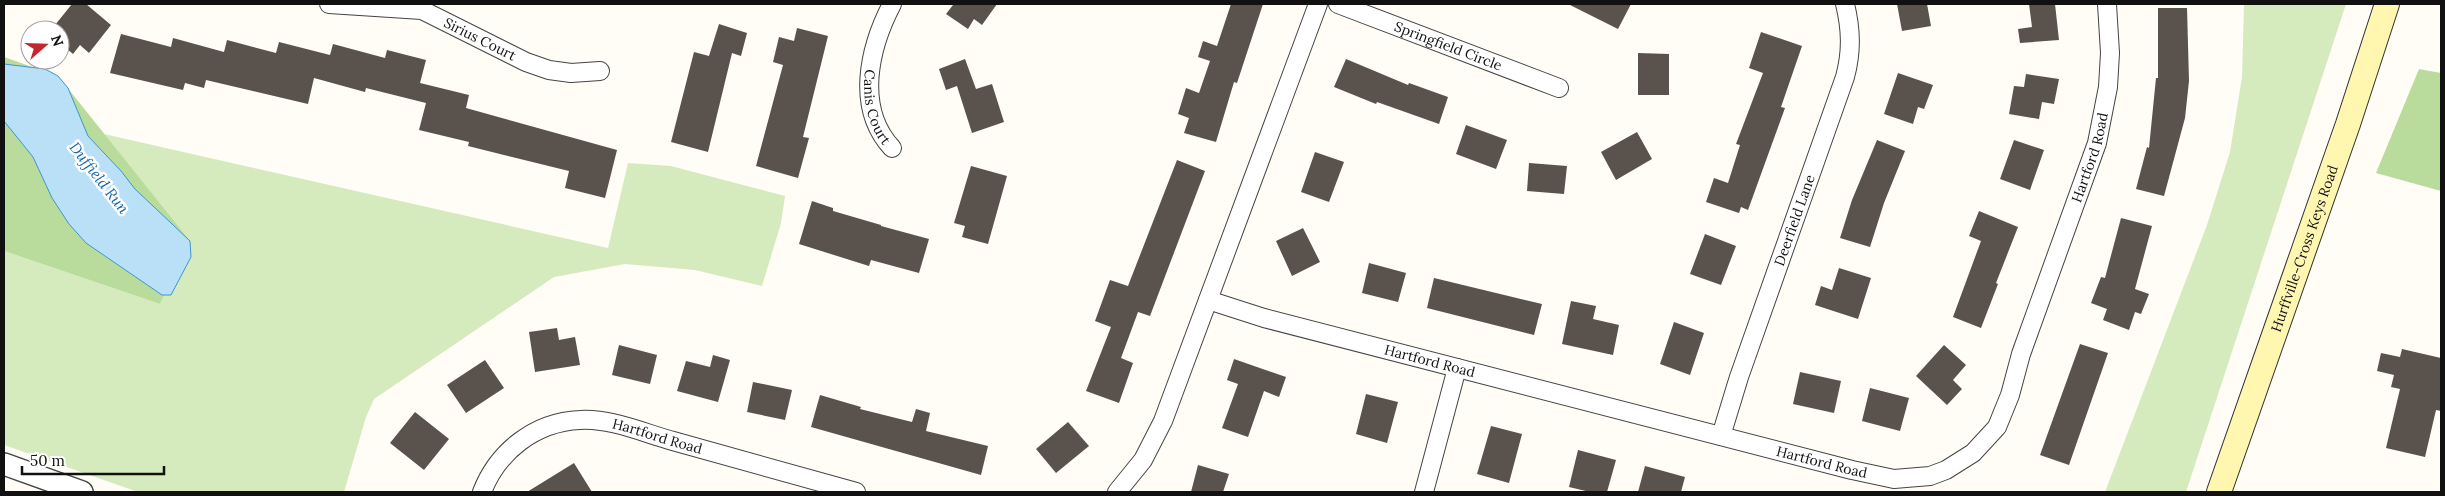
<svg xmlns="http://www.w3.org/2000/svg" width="2445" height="496" font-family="Lora,serif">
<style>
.green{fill:#d5ebbd}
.forest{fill:#b9dc9c}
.water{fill:#b9e0f7;stroke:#3f96cf}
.building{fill:#5a524d}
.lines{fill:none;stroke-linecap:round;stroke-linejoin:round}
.minor-casing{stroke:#444;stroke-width:20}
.tertiary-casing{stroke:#444;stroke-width:24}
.secondary-casing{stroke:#333;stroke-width:26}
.minor{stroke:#fff;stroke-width:18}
.tertiary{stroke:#fff;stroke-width:21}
.secondary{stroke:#fff6b0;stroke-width:24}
.labels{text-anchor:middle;stroke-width:5;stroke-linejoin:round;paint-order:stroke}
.street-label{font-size:14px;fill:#111;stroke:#fff}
.water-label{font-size:15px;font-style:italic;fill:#1768a6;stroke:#fff}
</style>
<rect width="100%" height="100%" fill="#fffdf5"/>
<path class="green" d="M 2244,4 L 2346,4 L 2186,492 L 2105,492 L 2207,225 L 2230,152 L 2242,77 Z
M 104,134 L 608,248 L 628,163 L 671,166 L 785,196 L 781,223 L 762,286 L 695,270 L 625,264 L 554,277 L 374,399 L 366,417 L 344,492 L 138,492 L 4,445 L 4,251 L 160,304 L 190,242 Z"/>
<path class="forest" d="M 4,57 L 58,76 L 190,241 L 160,304 L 4,251 Z
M 2419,69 L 2441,73 L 2441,191 L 2376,173 Z"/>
<path class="water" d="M 4,64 L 45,69 L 58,76 L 68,88 L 88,136 L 121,171 L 135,189 L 190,241 L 191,257 L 171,295 L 162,295 L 86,243 L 69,224 L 52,198 L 33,157 L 4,121 Z"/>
<path class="building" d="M 72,4 L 86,4 L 111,25 L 89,53 L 80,45 L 73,54 L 60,43 L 60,30 L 51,30 Z
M 951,4 L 997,4 L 982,25 L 974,19 L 968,29 L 946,14 L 953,5 Z
M 1231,4 L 1263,4 L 1237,83 L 1234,82 L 1216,142 L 1184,133 L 1189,118 L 1178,114 L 1186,88 L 1199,93 L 1210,61 L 1198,57 L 1203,41 L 1217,46 Z
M 1568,4 L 1631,4 L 1618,29 Z
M 1897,4 L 1927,4 L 1931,26 L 1902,31 Z
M 2029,4 L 2055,4 L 2059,40 L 2020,43 L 2018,29 L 2032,27 Z
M 2158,8 L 2187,8 L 2189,81 L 2185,118 L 2164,196 L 2136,189 L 2147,147 L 2149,148 L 2156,78 L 2158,78 Z
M 719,24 L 747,33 L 741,56 L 732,53 L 708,152 L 671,142 L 694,52 L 709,56 Z
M 797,28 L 828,36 L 803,137 L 809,138 L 798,178 L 756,166 L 783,65 L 773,62 L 779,37 L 794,41 Z
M 1761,32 L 1802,46 L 1781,107 L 1785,108 L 1748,210 L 1741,207 L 1739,213 L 1706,202 L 1714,178 L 1728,183 L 1740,145 L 1736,144 L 1763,73 L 1749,68 Z
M 121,34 L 171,47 L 173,38 L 224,52 L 227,40 L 276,53 L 279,42 L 330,55 L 333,44 L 385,58 L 387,50 L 426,60 L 420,83 L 469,95 L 466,108 L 617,150 L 605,198 L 565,188 L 569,171 L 468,146 L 469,142 L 419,130 L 426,103 L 366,88 L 365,92 L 314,78 L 308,104 L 206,80 L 204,88 L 185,83 L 183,90 L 110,73 Z
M 1638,53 L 1669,54 L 1669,95 L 1638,95 Z
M 965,59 L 976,89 L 992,84 L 1004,122 L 972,133 L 957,86 L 946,90 L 939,69 Z
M 1346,59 L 1408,85 L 1409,83 L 1448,97 L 1439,124 L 1377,102 L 1376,104 L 1334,87 Z
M 1898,73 L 1933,85 L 1924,109 L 1918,107 L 1913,124 L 1884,114 Z
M 2026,74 L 2059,79 L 2054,104 L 2042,102 L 2039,119 L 2009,114 L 2014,86 L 2024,87 Z
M 1466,125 L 1507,140 L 1496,169 L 1456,154 Z
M 1637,132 L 1652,159 L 1616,180 L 1601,152 Z
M 1877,140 L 1905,151 L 1884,203 L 1870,247 L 1840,238 L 1852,200 Z
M 2014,140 L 2044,150 L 2030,190 L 2000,179 Z
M 1315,152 L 1344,162 L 1329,202 L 1301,192 Z
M 1177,160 L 1205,171 L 1150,316 L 1138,312 L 1121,358 L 1133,363 L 1119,403 L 1086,391 L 1111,327 L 1095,321 L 1110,280 L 1128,286 Z
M 1529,163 L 1567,166 L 1564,194 L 1527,191 Z
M 971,166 L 1007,176 L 988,244 L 962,237 L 965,226 L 954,223 Z
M 812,201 L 833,208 L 833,211 L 881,225 L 881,226 L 929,239 L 919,273 L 871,260 L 869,266 L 799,244 Z
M 1979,211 L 2018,227 L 1996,283 L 1998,284 L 1981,328 L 1953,317 L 1981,241 L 1969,236 Z
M 2121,218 L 2152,226 L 2135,289 L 2149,294 L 2141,314 L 2135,312 L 2129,330 L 2103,320 L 2107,309 L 2091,303 L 2101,277 L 2105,278 Z
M 1303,228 L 1320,262 L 1292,276 L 1276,241 Z
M 1705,234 L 1736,246 L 1721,285 L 1690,274 Z
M 1369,263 L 1406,273 L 1398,302 L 1362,293 Z
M 1839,268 L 1871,278 L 1858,319 L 1815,305 L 1821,286 L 1832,290 Z
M 1434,278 L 1542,304 L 1534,335 L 1427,308 Z
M 1571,301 L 1596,306 L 1593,319 L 1619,325 L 1613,355 L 1562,344 Z
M 1674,322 L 1704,333 L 1690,375 L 1660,364 Z
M 557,328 L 559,340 L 575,337 L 580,365 L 535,372 L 529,332 Z
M 2080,344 L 2108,353 L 2069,465 L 2040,455 Z
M 619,345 L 657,355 L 650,384 L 612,375 Z
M 1944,345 L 1966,365 L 1953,380 L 1962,389 L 1947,405 L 1916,376 Z
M 2402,349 L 2441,358 L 2441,411 L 2436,410 L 2425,457 L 2386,448 L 2400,389 L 2391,387 L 2394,375 L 2377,371 L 2381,353 L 2400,357 Z
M 713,355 L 730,360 L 718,402 L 677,391 L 686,361 L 710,367 Z
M 1234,359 L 1286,377 L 1279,397 L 1264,391 L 1248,437 L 1222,428 L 1238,384 L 1227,380 Z
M 485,360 L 504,388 L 466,413 L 447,385 Z
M 1800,372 L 1841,381 L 1834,413 L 1793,404 Z
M 753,382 L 792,390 L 785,420 L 747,412 Z
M 1870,388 L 1909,398 L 1900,431 L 1862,421 Z
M 1366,394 L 1398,402 L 1387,443 L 1356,434 Z
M 820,395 L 861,407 L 860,409 L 912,422 L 916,409 L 930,413 L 926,431 L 988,446 L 981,475 L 811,427 Z
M 415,412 L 449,439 L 424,470 L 390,443 Z
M 1068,422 L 1089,446 L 1056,473 L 1036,449 Z
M 1491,426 L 1522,434 L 1509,483 L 1477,474 Z
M 1578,450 L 1616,460 L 1607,492 L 1590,492 L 1569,487 Z
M 574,463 L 592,492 L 527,492 Z
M 1198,465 L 1229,474 L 1223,492 L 1191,492 Z
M 1645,466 L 1685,477 L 1681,492 L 1638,492 Z"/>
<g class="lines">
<g class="minor-casing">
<g id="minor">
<path id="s1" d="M 329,4 L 422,10 L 526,62 L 549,70 L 571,73 L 600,71"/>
<path id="s2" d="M 892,4 C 869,48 855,108 892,148"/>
<path id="s3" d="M 1338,4 L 1559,88"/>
<path id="s4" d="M 1208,300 L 1264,318 L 1852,470 L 1894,479 L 1930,476 L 1946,470 L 1973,453 L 1997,427 L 2010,395 L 2021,354 L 2097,143 L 2108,87 L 2110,53 L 2107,4"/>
<path id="s5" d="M 1721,436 L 1739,377 L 1845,77 C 1852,51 1851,29 1845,4"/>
<path id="s6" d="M 482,492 C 498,451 535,422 580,420 C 610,418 644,433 673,441 C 734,458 795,475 856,492"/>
<path d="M 1117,492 L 1143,460 L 1163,421 L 1318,4"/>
<path d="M 1424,492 L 1457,368"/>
</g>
</g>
<g class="tertiary-casing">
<path id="tertiary" d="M 4,464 L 82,492"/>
</g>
<g class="secondary-casing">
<g id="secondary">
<path id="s7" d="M 2219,492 L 2348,124 L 2387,4"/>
</g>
</g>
<use href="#minor" class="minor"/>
<use href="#tertiary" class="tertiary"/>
<use href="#secondary" class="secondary"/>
</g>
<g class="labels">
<g class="street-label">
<text dy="5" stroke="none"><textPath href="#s1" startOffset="158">Sirius Court</textPath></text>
<text dy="5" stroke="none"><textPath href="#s3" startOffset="118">Springfield Circle</textPath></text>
<text dy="5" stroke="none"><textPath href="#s2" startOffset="108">Canis Court</textPath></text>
<text dy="5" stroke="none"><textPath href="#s4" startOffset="1115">Hartford Road</textPath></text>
<text dy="5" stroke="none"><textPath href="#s5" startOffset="228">Deerfield Lane</textPath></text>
<text dy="5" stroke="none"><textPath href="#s7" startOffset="258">Hurffville-Cross Keys Road</textPath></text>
<text dy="5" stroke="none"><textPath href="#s4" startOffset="230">Hartford Road</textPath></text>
<text dy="5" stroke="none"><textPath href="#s6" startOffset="208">Hartford Road</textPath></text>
<text dy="5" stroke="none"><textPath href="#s4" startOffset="635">Hartford Road</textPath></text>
</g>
<g class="water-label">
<text transform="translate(99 178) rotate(52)" y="5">Duffield Run</text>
</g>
</g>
<rect width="2445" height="496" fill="none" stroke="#111111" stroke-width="10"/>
<g transform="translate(45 45) rotate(70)"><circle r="24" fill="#ffffff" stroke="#a0a0a0"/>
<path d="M0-4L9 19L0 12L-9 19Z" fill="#c4262e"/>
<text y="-8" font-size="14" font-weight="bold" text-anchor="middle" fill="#111111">N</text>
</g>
<path d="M22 466v8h142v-8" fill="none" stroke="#111111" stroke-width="2.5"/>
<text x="30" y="466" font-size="15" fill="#111111" stroke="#ffffff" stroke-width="4" paint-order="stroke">50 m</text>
</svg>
